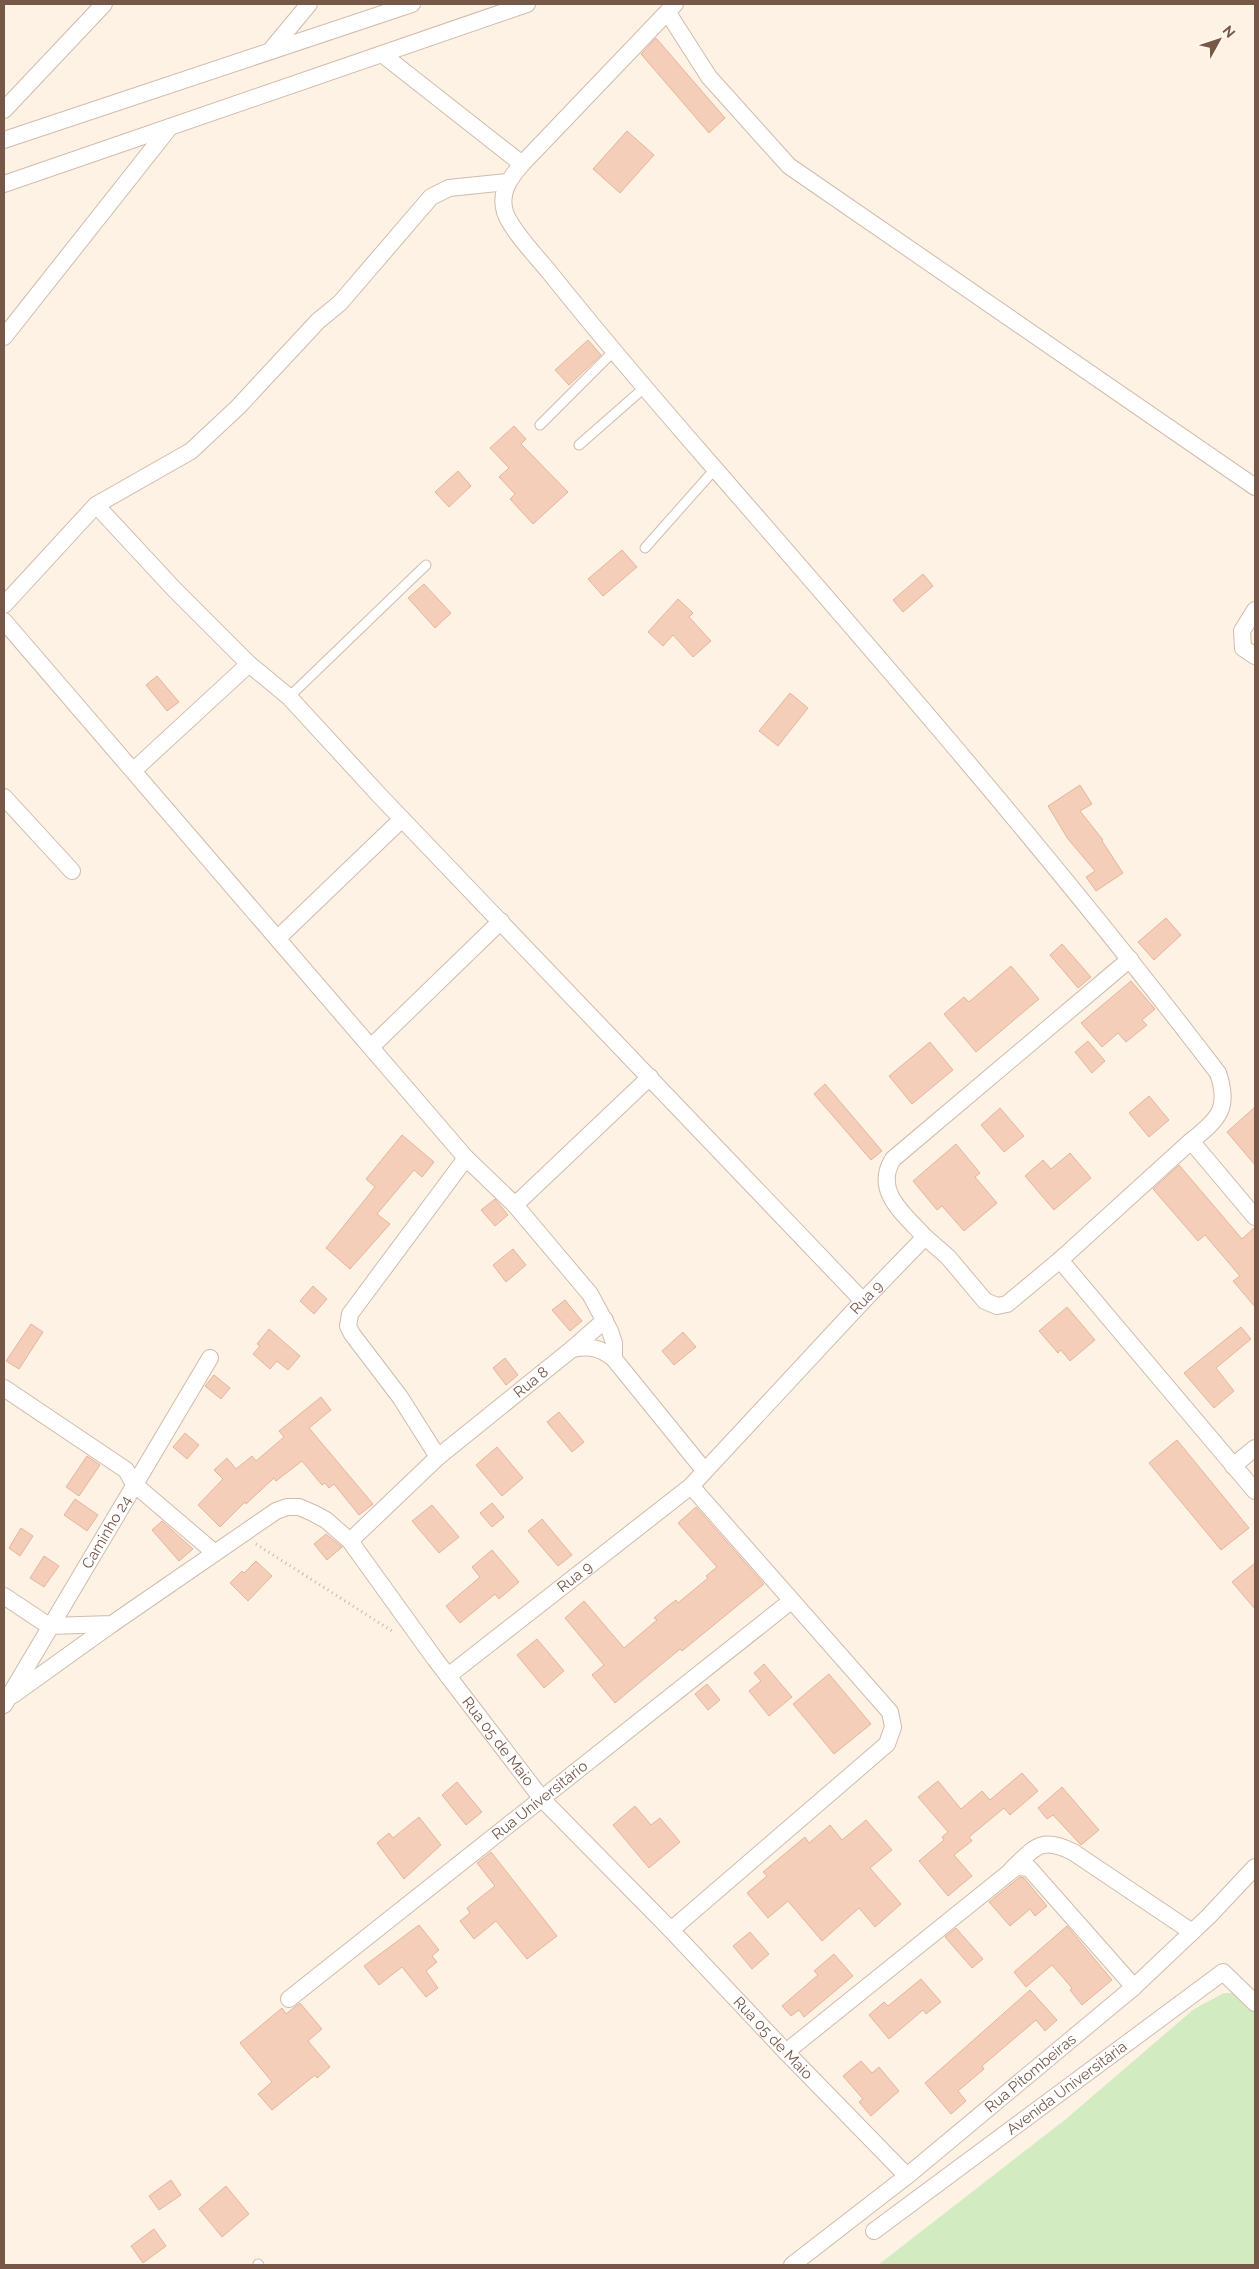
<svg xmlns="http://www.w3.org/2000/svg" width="1259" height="2269" font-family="Raleway,sans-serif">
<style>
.green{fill:#d3ebc1}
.building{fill:#f4ceb9;stroke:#e7b499}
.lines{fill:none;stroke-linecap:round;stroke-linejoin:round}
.lane-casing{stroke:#d1bbac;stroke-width:11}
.street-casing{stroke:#d1bbac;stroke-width:18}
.path{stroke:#d8b29d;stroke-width:3;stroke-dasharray:1 4;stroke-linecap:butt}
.lane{stroke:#fff;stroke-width:9}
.street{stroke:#fff;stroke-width:16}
.labels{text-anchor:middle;stroke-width:4;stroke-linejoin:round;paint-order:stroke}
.street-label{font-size:15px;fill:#765748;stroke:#fff6ea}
</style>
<rect width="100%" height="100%" fill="#fdf2e3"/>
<path class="green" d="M 1224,1993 L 1253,1993 L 1255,1995 L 1255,2265 L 878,2265 L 1066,2119 L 1194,2009 Z"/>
<path class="building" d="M 656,38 L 725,118 L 709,133 L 641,54 Z
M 627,131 L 654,155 L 620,193 L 593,169 Z
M 588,340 L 601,355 L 569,385 L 555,370 Z
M 514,426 L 526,439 L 521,444 L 568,492 L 533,524 L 510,499 L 515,494 L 499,477 L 509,468 L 490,448 Z
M 458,471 L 471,486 L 449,507 L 435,492 Z
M 622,550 L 637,567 L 603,596 L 588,579 Z
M 923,574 L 933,586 L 903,612 L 893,600 Z
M 424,584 L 451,613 L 435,628 L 408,598 Z
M 678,599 L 693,613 L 689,617 L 711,641 L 693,657 L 673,635 L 663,646 L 648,632 Z
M 157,676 L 179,702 L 167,711 L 146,685 Z
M 790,693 L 808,708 L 778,746 L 759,731 Z
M 1080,785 L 1092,804 L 1080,811 L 1103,840 L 1102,841 L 1123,873 L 1096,891 L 1086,877 L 1095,871 L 1068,839 L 1048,806 Z
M 1166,918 L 1181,935 L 1154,960 L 1138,942 Z
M 1062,944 L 1091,977 L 1078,988 L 1050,955 Z
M 1011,966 L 1039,999 L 976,1052 L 944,1014 L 964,997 L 969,1002 Z
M 1131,981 L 1155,1009 L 1142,1020 L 1147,1025 L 1126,1042 L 1118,1033 L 1102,1047 L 1081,1023 Z
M 1088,1041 L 1105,1061 L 1092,1073 L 1075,1052 Z
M 930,1042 L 953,1070 L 912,1104 L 889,1076 Z
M 825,1084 L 882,1151 L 871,1160 L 814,1094 Z
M 1149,1096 L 1169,1120 L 1149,1137 L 1129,1113 Z
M 1255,1107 L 1255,1165 L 1227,1132 Z
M 1000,1108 L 1024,1136 L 1004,1152 L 981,1125 Z
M 402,1135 L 434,1162 L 422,1177 L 414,1170 L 377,1214 L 390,1224 L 350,1269 L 326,1248 L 375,1187 L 366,1179 Z
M 956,1144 L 980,1173 L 975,1177 L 997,1203 L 964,1231 L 942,1206 L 937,1210 L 913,1181 Z
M 1070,1153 L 1091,1178 L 1054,1210 L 1025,1176 L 1043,1160 L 1051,1169 Z
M 1179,1165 L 1242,1239 L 1255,1227 L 1255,1307 L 1233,1281 L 1240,1276 L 1205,1235 L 1198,1241 L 1153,1189 Z
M 495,1199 L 508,1215 L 495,1226 L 481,1210 Z
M 513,1249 L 526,1265 L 506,1282 L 493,1265 Z
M 313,1286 L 327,1299 L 314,1314 L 300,1301 Z
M 565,1300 L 582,1321 L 570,1331 L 552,1310 Z
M 1067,1307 L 1095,1340 L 1070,1361 L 1061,1350 L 1058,1353 L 1039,1331 Z
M 31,1324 L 43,1332 L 19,1369 L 6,1361 Z
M 1241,1327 L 1251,1339 L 1216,1368 L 1234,1391 L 1214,1408 L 1184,1373 Z
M 269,1329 L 300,1356 L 288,1370 L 277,1361 L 270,1369 L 253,1354 L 260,1346 L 257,1344 Z
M 683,1332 L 696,1347 L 674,1365 L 662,1351 Z
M 505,1358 L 518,1375 L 506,1385 L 493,1368 Z
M 214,1375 L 230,1388 L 221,1399 L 205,1386 Z
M 321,1397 L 331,1410 L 309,1428 L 373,1504 L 359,1515 L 334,1484 L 329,1488 L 325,1483 L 322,1485 L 302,1461 L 276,1481 L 274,1478 L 246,1504 L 245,1502 L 220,1527 L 198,1505 L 223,1479 L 214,1470 L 227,1458 L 236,1469 L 252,1456 L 256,1461 L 284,1437 L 279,1431 Z
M 559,1412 L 584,1442 L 572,1452 L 547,1422 Z
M 185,1433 L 199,1445 L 187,1459 L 173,1447 Z
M 1177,1440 L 1249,1528 L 1221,1550 L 1149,1463 Z
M 497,1447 L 523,1478 L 502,1496 L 476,1465 Z
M 87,1456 L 100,1465 L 79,1496 L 66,1487 Z
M 75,1499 L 98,1515 L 87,1531 L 64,1515 Z
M 492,1503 L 504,1517 L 492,1527 L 480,1513 Z
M 432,1505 L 459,1537 L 439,1553 L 412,1521 Z
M 696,1507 L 764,1584 L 682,1651 L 680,1649 L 615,1703 L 592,1675 L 604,1665 L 565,1618 L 584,1601 L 624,1648 L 657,1620 L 654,1618 L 668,1606 L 676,1600 L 678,1603 L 708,1578 L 706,1576 L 717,1567 L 678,1523 Z
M 542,1519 L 572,1555 L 558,1566 L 528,1531 Z
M 162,1521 L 193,1549 L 179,1561 L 152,1530 Z
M 21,1528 L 33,1536 L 20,1556 L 9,1548 Z
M 326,1534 L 342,1547 L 327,1560 L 314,1544 Z
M 492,1550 L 519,1582 L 499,1599 L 495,1594 L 460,1623 L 446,1606 L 480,1577 L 472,1567 Z
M 44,1556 L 59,1566 L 44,1587 L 30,1578 Z
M 256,1561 L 272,1576 L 248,1601 L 230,1583 L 242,1571 L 244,1573 Z
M 1255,1563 L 1255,1609 L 1232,1582 Z
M 537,1639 L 564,1671 L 544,1688 L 517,1655 Z
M 764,1664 L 792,1697 L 769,1716 L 749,1691 L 761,1681 L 754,1673 Z
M 829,1674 L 871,1724 L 834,1754 L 793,1704 Z
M 707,1684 L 720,1700 L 708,1710 L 695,1694 Z
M 1022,1773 L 1038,1791 L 1010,1815 L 1004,1808 L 969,1837 L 972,1841 L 954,1855 L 972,1876 L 948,1896 L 919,1861 L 944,1840 L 942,1837 L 948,1832 L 918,1797 L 938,1781 L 961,1809 L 982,1791 L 990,1800 Z
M 457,1782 L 482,1812 L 466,1825 L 442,1795 Z
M 1062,1787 L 1099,1830 L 1081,1845 L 1053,1815 L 1047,1819 L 1038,1808 Z
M 635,1806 L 651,1825 L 660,1818 L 680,1842 L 649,1868 L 613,1825 Z
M 419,1817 L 441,1845 L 404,1879 L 377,1843 L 389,1833 L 393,1838 Z
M 866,1820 L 892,1850 L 870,1868 L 901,1904 L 875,1927 L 859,1908 L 822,1941 L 788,1901 L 768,1918 L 747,1893 L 767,1876 L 763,1872 L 805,1837 L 809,1843 L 830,1825 L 842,1840 Z
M 491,1852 L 557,1936 L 527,1959 L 496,1921 L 474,1939 L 460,1921 L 470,1913 L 467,1908 L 495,1886 L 477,1863 Z
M 1020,1877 L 1024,1878 L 1047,1906 L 1035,1916 L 1030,1909 L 1010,1926 L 989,1902 Z
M 419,1925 L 439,1950 L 432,1956 L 437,1962 L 426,1971 L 438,1988 L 426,1997 L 402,1967 L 379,1985 L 364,1966 Z
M 1067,1926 L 1112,1980 L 1082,2005 L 1070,1990 L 1072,1988 L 1052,1965 L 1026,1987 L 1014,1972 Z
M 956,1928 L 983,1959 L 972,1968 L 945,1937 Z
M 750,1932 L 769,1954 L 752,1969 L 733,1946 Z
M 834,1954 L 853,1976 L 804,2017 L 799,2010 L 791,2016 L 782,2006 L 818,1975 L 814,1971 Z
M 921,1979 L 941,2002 L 926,2014 L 923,2010 L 889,2039 L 869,2015 L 884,2002 L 888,2006 Z
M 1030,1990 L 1057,2020 L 1045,2031 L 1036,2020 L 982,2066 L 984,2069 L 958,2091 L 966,2101 L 951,2114 L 925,2083 Z
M 300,2003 L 322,2029 L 308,2041 L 330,2067 L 317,2078 L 315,2075 L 272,2110 L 258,2094 L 272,2082 L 240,2043 L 282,2008 L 286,2014 Z
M 861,2061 L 872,2073 L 879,2067 L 899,2091 L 871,2116 L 859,2102 L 863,2099 L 843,2076 Z
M 171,2180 L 181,2195 L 159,2210 L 149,2196 Z
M 226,2186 L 249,2214 L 222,2237 L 199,2209 Z
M 154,2229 L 166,2246 L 143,2263 L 131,2246 Z"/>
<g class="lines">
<g class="lane-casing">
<path id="lane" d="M 540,425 L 613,352
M 579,445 L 644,388
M 645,548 L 715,469
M 289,697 L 426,565
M 258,2264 L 259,2265"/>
</g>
<g class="street-casing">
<g id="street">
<path d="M 675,4 L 522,164 C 510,178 499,192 505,212 C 510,229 538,258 550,273 C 602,338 655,400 709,462 C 883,662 1057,862 1218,1073 C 1230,1108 1219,1119 1191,1141 L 1060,1260"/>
<path d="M 668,13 L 709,77 L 789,166 L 1255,487"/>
<path d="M 270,51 L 309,4"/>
<path d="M 382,54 L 522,164"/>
<path d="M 4,110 L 104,4"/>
<path d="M 4,140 L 412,4"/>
<path d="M 4,184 L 527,4"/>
<path d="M 4,337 L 170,127"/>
<path d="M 96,505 L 191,451 L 238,407 L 318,321 L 340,303 L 431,197 L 449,188 L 507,182"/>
<path d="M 4,605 L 96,505 L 174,589 L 249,664 L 289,697 L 380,796 L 863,1301"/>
<path d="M 1255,610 L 1242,631 L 1243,648 L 1255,656"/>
<path d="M 4,621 L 466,1158 L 515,1205 L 590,1294 L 610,1331 L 614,1343 L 614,1359"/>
<path d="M 134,770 L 249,664"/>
<path d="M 4,797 L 72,871"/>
<path d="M 278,938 L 402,819"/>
<path d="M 371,1047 L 501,921"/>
<path d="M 1191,1141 L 1255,1217"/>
<path d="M 515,1205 L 650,1077"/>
<path d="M 925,1237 C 904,1214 873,1191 893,1159 L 1130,959"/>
<path d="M 572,1349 L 605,1320"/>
<path d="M 4,1388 L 126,1470 L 134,1484 L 215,1553"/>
<path d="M 438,1457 L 400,1397 L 352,1334 L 348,1326 L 350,1314 L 466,1158"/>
<path d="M 1233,1466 L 1255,1448"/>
<path id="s1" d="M 350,1541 L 438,1457 L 572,1349 C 590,1346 600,1347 614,1359 L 704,1470"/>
<path id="s2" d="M 4,1596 L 49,1626 L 112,1624 L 276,1511 L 287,1507 L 299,1507 L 313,1513 L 326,1520 L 350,1541 L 435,1659 L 542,1799 L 671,1930 L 786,2052 L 907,2176"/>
<path id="s3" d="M 448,1676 L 691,1486 L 863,1301 L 925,1237 L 948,1257 L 985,1301 L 997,1306 L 1007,1304 L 1060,1260 L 1255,1491"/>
<path d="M 13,1695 L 112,1624"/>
<path id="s4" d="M 4,1705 L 210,1358"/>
<path d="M 1012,1869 C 1035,1847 1041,1836 1073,1852 L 1192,1932"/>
<path d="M 671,1930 L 887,1744 L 893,1727 L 890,1712 L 691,1486"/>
<path id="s5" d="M 289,1999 L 791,1601"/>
<path d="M 786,2052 L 1016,1867 L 1029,1868 L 1134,1987"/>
<path id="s6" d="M 874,2231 L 1223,1972 L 1255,2003"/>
<path id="s7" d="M 792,2265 L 907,2176 L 1134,1987 L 1209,1916 L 1255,1867"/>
</g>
</g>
<path class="path" d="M 256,1544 L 392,1631"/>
<use href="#lane" class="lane"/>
<use href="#street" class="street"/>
</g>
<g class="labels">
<g class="street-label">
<text dy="5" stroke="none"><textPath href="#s3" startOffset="566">Rua 9</textPath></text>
<text dy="5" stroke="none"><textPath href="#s1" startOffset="241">Rua 8</textPath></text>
<text dy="5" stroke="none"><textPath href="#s4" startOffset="201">Caminho 24</textPath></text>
<text dy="5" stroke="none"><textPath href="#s3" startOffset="161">Rua 9</textPath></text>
<text dy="5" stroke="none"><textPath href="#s2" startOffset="651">Rua 05 de Maio</textPath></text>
<text dy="5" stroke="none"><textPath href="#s5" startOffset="320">Rua Universitário</textPath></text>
<text dy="5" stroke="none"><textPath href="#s2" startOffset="1056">Rua 05 de Maio</textPath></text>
<text dy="5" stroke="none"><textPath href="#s7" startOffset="306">Rua Pitombeiras</textPath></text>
<text dy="5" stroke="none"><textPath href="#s6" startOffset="240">Avenida Universitária</textPath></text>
</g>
</g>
<rect width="1259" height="2269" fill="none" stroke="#765748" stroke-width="10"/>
<g transform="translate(1219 40) rotate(50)" stroke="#fff6ea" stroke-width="4" paint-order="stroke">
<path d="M0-4L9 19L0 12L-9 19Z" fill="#765748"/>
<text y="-8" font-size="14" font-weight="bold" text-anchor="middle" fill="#765748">N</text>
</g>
</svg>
